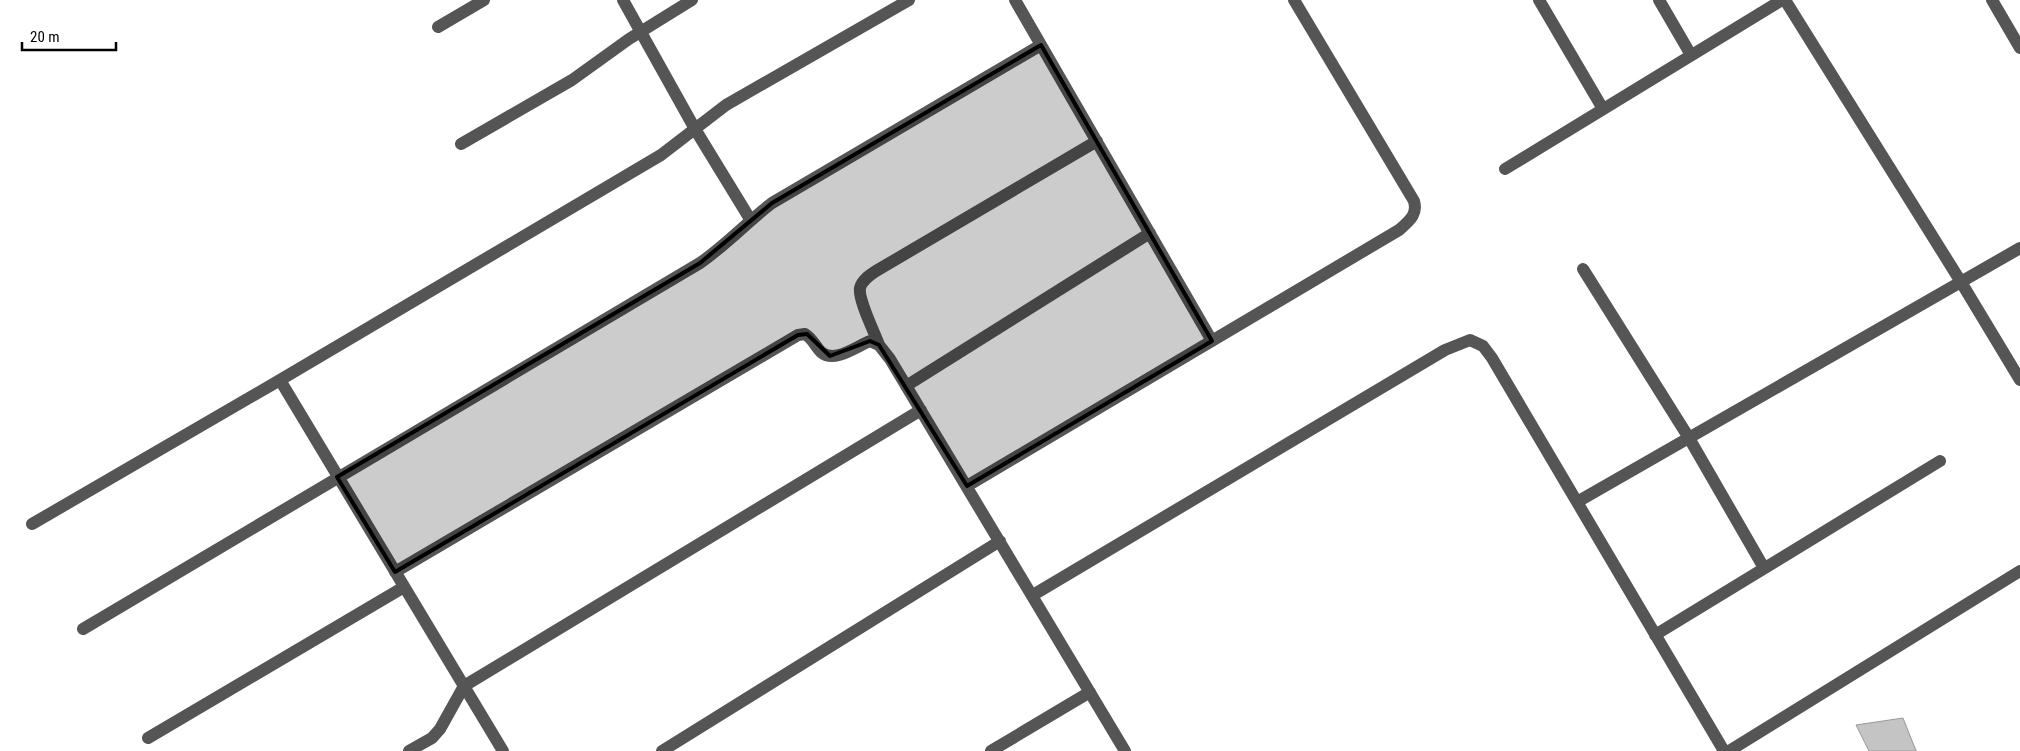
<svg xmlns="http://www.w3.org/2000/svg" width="2020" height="751" font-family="'Roboto Condensed',sans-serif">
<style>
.shadow{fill:#0003}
.building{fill:#c4c4c4;stroke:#999}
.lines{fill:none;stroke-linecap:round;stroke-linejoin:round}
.minor{stroke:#555;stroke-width:12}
.marked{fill:#000;fill-opacity:0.2;stroke:#000;stroke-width:4;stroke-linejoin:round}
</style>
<rect width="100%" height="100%" fill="#fff"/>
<path class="shadow" d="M 1903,719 L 1917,751 L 1871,751 Z"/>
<path class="building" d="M 1903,718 L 1916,751 L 1869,751 L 1856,725 Z"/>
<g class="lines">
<path class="minor" d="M 623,0 L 695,129 L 750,219
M 1015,0 L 1212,341
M 1539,0 L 1603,109
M 1659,0 L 1691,55
M 1785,0 L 1961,282 L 2020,380
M 1992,0 L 2020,48
M 438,27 L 484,0
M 461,144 L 572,80 L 629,39 L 692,0
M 1505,169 L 1782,0
M 1583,269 L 1689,438 L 1764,568
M 879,345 C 875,333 858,300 860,288 C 862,280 870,275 876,271 L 1097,141
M 280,380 L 503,751
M 906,386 L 1150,233
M 967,486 L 1399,230 C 1409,221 1418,215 1414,201 L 1294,0
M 1577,502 L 2020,248
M 32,524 L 280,380 L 661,155 L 726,105 L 909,0
M 395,572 L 798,335 L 805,334 C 813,339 815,346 821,352 C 834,364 857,346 870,341 L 879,345 L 890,359 L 1125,751
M 1033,595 L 1445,350 L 1470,340 L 1483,346 L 1492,358 L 1724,751
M 83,629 L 700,263 C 726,245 747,222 772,203 L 1041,45
M 1655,635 L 1940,461
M 148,738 L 404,587
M 409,751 L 432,738 L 440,729 L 464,686 L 921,410
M 662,751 L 1000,541
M 991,751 L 1090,692
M 1729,751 L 2020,571"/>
</g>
<path class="marked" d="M 1041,45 L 1212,341 L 967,486 L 879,345 L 870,341 L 830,356 L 807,334 L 798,335 L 395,572 L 337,477 L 700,263 L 772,203 Z"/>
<path d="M22 42v8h94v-8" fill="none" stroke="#000000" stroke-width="2.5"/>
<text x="30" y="42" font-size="15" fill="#000000" stroke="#ffffff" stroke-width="4" paint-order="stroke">20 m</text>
</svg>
